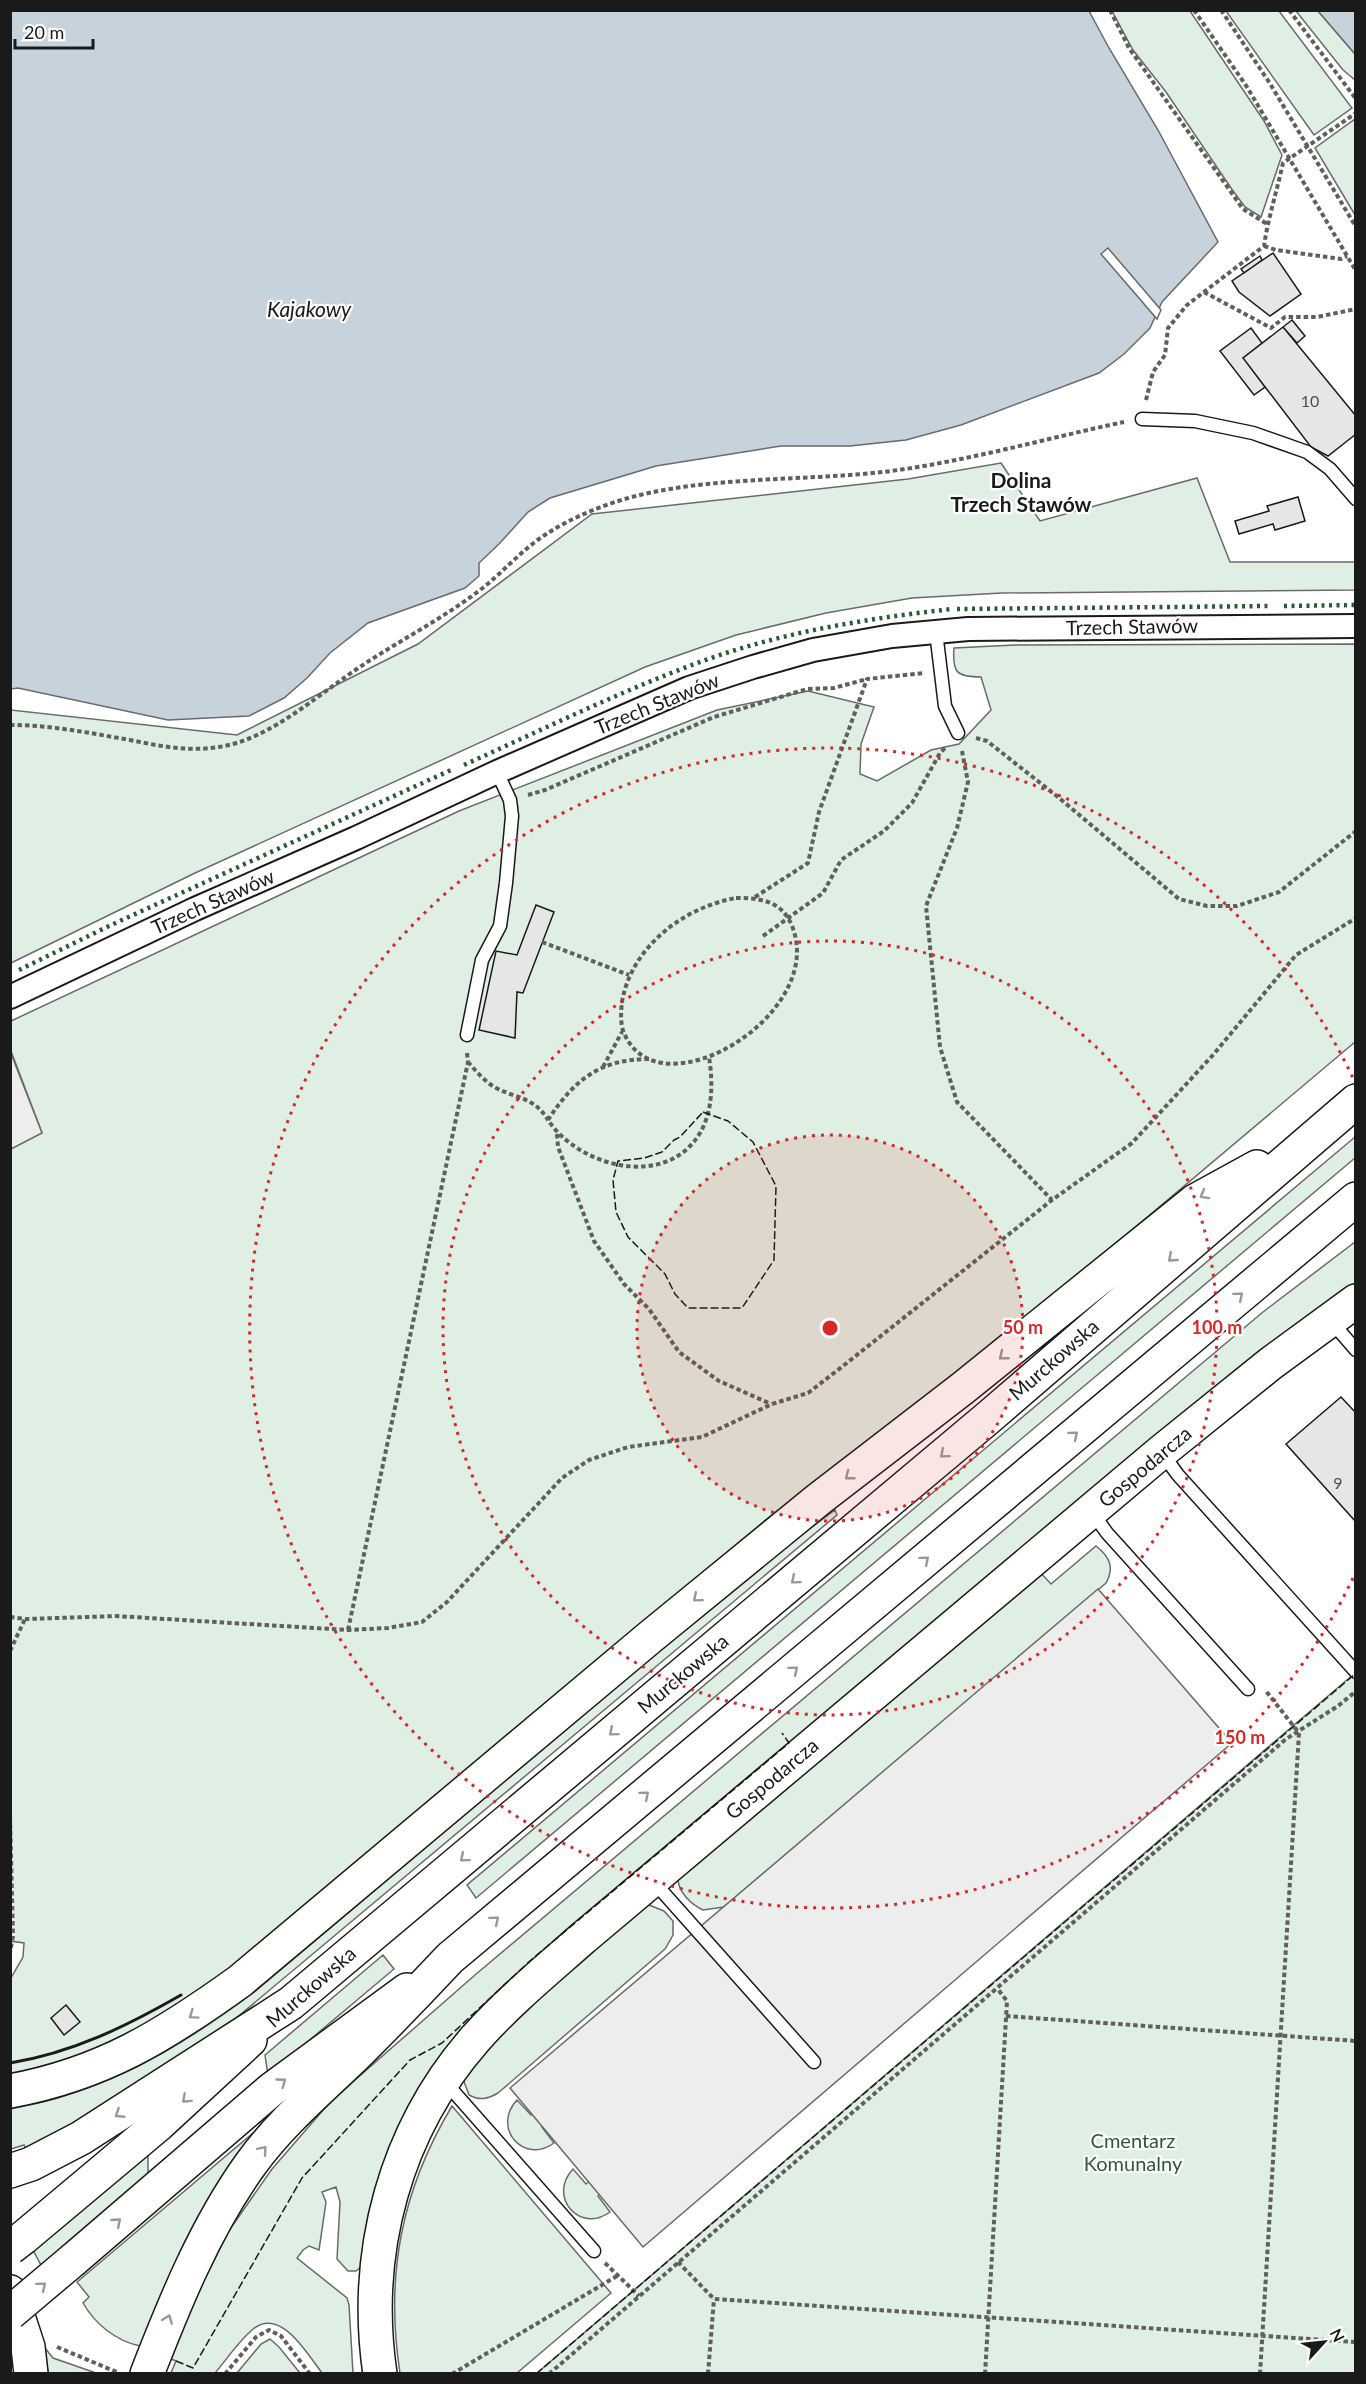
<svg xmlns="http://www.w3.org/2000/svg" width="1366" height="2384" font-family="Lato,sans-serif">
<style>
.green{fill:#e0efe3;stroke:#6a6a6a;stroke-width:1.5}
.parking{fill:#ededed;stroke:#6a6a6a;stroke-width:1.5}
.water{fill:#c6d2dc;stroke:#6a6a6a;stroke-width:1.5}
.pier{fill:#fff;stroke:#6a6a6a;stroke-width:1.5}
.building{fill:#e6e6e6;stroke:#1a1a1a;stroke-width:1.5}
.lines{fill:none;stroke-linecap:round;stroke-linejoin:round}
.lane-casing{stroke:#1a1a1a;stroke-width:15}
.street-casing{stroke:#1a1a1a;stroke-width:26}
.secondary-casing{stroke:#1a1a1a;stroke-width:36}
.primary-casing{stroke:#1a1a1a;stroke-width:36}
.highway-casing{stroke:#1a1a1a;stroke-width:36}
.path{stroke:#5f5f5f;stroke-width:4;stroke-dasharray:4.5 3;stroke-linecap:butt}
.lane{stroke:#fff;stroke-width:12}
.street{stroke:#fff;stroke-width:22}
.secondary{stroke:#fff;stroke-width:33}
.primary{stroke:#fff;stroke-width:33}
.highway{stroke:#fff;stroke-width:33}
.primary-bridge-casing{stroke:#1a1a1a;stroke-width:36;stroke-linecap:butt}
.primary-bridge{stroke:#fff;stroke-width:33}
.hedge{stroke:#2b5a34;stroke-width:4.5;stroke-dasharray:3 4.5;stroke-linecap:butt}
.fence{stroke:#1a1a1a;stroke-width:1.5;stroke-dasharray:8 3;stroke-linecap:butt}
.wall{stroke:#1a1a1a;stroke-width:3}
.oneway{stroke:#989898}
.ring{fill:none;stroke:#d62828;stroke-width:3;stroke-dasharray:3 6}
.labels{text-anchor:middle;stroke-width:4.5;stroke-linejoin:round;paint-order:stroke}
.number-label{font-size:16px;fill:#4d4d4d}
.street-label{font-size:20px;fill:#1a1a1a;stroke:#fff}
.park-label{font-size:20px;fill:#2b5a34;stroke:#fff}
.water-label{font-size:21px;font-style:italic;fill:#1a1a1a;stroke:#fff}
.neighbourhood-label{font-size:21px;font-weight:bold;fill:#1a1a1a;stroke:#fff}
.centre{fill:#d62828;stroke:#fff;stroke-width:3}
.ring-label{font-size:18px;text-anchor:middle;font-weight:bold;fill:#d62828;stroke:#fff;stroke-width:4.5;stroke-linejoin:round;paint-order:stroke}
</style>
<rect width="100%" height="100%" fill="#fff"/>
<path class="green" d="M 1112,11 L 1190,11 L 1264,121 L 1282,155 L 1261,217 L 1245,207 L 1231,188 L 1166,92 L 1133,50 Z
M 1226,11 L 1279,11 L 1352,108 L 1314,135 Z
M 1296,11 L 1318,11 L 1355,54 L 1355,80 L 1343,70 Z
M 1355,119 L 1355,215 L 1315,148 Z
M 1001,463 L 1040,521 L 1197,478 L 1230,562 L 1355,562 L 1355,590 L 1002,593 L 912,598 L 826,613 L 736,635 L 645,667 L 195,873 L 11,963 L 11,710 L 237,735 L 418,644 L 592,514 L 908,479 Z
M 1355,644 L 1355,1042 L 1018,1326 L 768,1518 L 252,1952 C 200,1991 145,2032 82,2054 C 59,2063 35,2068 11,2074 L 11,1978 L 23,1957 L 24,1943 L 10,1941 L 10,1149 L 42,1133 L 11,1051 L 11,1021 L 459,811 L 717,710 L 808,691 L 874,707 L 861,744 L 860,774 L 877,781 L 931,750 L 959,744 L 991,710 L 981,677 C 957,677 952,673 954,648 L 1015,645 Z
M 1355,1137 L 1355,1158 L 476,1898 L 467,1885 Z
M 1355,1242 L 1355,1283 L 1329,1302 L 491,2004 L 362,2266 L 356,2271 L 348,2271 L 337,2259 L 340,2202 L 336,2187 L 322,2192 L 326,2202 L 319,2250 L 309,2246 L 303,2250 L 297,2258 L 347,2298 L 349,2305 L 353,2373 L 322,2373 C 308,2355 280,2305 252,2330 C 238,2342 227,2359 215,2373 L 171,2373 L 176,2361 L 171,2359 L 192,2305 L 228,2232 L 272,2169 L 331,2101 L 475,1975 L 1263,1312 Z
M 835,1510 L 837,1515 L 204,2045 L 27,2152 L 24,2145 L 11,2149 L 10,2109 C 28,2105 47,2102 64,2096 C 135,2074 194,2037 253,1993 L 720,1599 L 787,1545 Z
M 1096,1546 C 1109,1556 1115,1567 1106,1583 L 724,1907 L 703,1910 C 692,1905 678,1892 678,1879 L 1039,1571 L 1051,1584 Z
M 1355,1673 L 1355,2373 L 536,2374 L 1294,1725 Z
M 649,1905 L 664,1911 L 673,1921 L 673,1935 L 665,1949 L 498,2093 C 488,2099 480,2101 469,2095 L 463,2079 L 499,2033 L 643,1906 Z
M 383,1955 L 394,1969 L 268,2075 L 265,2055 Z
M 684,1984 L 696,1998 L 542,2127 L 554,2143 C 524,2165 491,2128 517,2100 L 531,2115 Z
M 740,2053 L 750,2065 L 598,2196 L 610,2212 C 580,2234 547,2197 573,2169 L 586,2184 Z
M 452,2106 L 611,2293 L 517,2373 L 400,2373 C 385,2276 401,2191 452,2106 Z
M 259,2128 L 179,2256 L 140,2346 C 116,2341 95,2324 83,2303 L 89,2297 L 77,2282 Z
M 148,2153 L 148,2177 L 42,2267 L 33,2250 Z
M 270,2339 L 279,2347 L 300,2373 L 237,2373 L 261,2344 Z
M 45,2348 L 53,2358 L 96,2373 L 48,2373 Z"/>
<path class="parking" d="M 10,1051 L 42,1133 L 11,1149 L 10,1149 Z
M 1098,1589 L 1232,1743 L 643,2247 L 510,2088 Z"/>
<path class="water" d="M 11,11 L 1089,11 L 1109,48 L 1158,130 L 1218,242 L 1162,302 L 1150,328 L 1124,354 L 1099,373 L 961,425 L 906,440 L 850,446 L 781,446 L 656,466 L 550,498 L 528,512 L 499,544 L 479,563 L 479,576 L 465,588 L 368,623 L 330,653 L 307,678 L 284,698 L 249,716 L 168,720 L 18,688 L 11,689 Z
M 1318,11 L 1355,11 L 1355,54 Z"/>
<path class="pier" d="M 1108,248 L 1161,310 L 1157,319 L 1101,254 Z"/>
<path class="building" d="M 1273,253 L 1301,294 L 1270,316 L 1239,292 L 1232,281 Z
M 1260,256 L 1262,260 L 1244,273 L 1241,269 Z
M 1292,320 L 1305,336 L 1297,343 L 1283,327 Z
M 1283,327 L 1356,416 L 1356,434 L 1328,456 L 1311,447 L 1243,358 Z
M 1251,328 L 1262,343 L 1243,358 L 1265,387 L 1254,395 L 1220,351 Z
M 1298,497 L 1305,521 L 1275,530 L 1273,524 L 1239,534 L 1235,521 L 1269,511 L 1267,506 Z
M 536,905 L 554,912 L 523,993 L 517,992 L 515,1038 L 479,1030 L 496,951 L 517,955 Z
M 1341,1397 L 1356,1413 L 1356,1522 L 1286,1444 Z
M 66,2005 L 80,2022 L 64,2035 L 51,2018 Z"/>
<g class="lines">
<g class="lane-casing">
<path id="lane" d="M 1142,419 L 1195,421 L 1253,433 L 1307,452 L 1330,469 L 1356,499
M 936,632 L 945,706 L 958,733
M 467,1035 L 482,960 L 500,926 L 506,883 L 512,816 L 510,800 L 497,772
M 1330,1320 L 1356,1350
M 1162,1453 L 1178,1475 L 1356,1672
M 1092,1512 L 1107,1533 L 1248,1689
M 653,1881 L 814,2062
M 446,2083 L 594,2251"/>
</g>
<g class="street-casing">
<path id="street" d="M 10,997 L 195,909 L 356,838 L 497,772 L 689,688 L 753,667 L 813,650 L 892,636 L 968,629 L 1356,626"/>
</g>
<g class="secondary-casing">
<path id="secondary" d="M 380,2374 C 362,2252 395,2130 476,2038 C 509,2001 547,1970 583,1938 L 1161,1452 L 1270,1364 L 1356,1301"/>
</g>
<g class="primary-casing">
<path id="primary" d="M 23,2238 L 159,2124 L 250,2040
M 73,2260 L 272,2089 L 407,1990"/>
</g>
<g class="highway-casing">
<path id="highway" d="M 10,2091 C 103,2074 165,2035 240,1981 L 649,1638 L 819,1499 L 963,1388 L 1195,1201 L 1257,1167
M 10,2171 L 31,2164 L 81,2138 L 291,2003 L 989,1417 L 1356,1101
M 10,2292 L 28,2347 L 31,2374
M 147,2374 C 175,2302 205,2228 250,2165 C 281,2122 321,2089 358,2053 C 389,2022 420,1990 450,1958 L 1356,1199"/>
</g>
<path class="path" d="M 1110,10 L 1129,48 L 1243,209 L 1267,224
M 1194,10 L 1247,87 L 1356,271
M 1221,10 L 1269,82 L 1356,227
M 1289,10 L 1356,99
M 1264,246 L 1276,250 L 1341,259 L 1347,256
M 1204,292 L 1271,328 L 1285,317 L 1317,317 L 1356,309
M 1146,400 L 1153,372 L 1165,355 L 1168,328 L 1187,305 L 1264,246 C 1268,218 1277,191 1283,163 L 1356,113
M 10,725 C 50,725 90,733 130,740 C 160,746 188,752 219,747 C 265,740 307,704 344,678 C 388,646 437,623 480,590 C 501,574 518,554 539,539 C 560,524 584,513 609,504 C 693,475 794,482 883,472 C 965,462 1043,439 1124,422
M 976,738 L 987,741 L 1058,797 L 1179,899 L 1207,906 L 1237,906 L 1279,892 L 1356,831
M 962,751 L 968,782 L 957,828 L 926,906 L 940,1047 L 957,1102 L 1052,1200
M 528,795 L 545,790 L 714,717 L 807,689 L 834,688 L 867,679
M 755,897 L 808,863 L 819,812 L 867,679 L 924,673
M 736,898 C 761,898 782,901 792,926 C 828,1014 659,1116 624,1033 C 620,1024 621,1011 622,1002 C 631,947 684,907 736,898 Z
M 763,936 L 823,893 L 841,860 L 884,831 L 912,803 L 940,753 L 946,747
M 542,942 L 629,975
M 649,1059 C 600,1059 574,1080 548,1120 C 579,1167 666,1190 700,1133 C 713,1111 713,1082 709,1057
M 468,1062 C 476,1071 485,1082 496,1088 C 518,1099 534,1097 548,1120
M 603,1067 L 622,1032
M 557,1134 L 558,1147 L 594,1241 L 624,1284 L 649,1309 L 679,1352 L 719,1381 L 771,1404
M 10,1617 L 26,1619 L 116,1616 L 348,1630 L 388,1628 L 422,1622 L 447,1602 L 562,1478 L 589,1460 L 628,1447 L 702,1437 L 772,1404 L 808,1393 L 843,1366 L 1052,1200 L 1132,1143 L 1213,1055 L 1296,955 L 1356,918
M 348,1630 L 468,1062 L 467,1053
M 10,1651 L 25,1619
M 10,1816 L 13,1936 L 10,1953
M 1006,2016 L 1356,2041
M 678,2262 L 714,2299 L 1356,2342
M 605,2263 L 639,2296
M 57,2347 L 119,2373
M 225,2374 L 256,2337 L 269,2330 L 281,2336 L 310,2374
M 452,2374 L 617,2276
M 549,2374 L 1286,1739 L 1338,1706 L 1355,1692
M 708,2374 L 714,2299
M 985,2374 L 1007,2001 L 997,1988
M 1260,2374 L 1299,1733 L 1266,1691"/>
<use href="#lane" class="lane"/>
<use href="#street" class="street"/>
<use href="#secondary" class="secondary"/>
<use href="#primary" class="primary"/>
<use href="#highway" class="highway"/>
<g class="primary-bridge-casing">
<path id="primary-bridge" d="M 10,2248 L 23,2238
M 10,2313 L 73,2260"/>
</g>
<use href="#primary-bridge" class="primary-bridge"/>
<path class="hedge" d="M 1284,606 L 1356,605
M 957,609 L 1269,606
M 464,765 C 546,728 627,688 711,658 C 789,631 871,618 952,609
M 19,970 L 111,925 L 451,770"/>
<path class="fence" d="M 703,1112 L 728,1121 L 753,1142 L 776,1186 L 774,1260 L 742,1308 L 688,1308 L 675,1294 L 665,1274 L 628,1237 L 616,1212 L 613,1180 L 618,1161 L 644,1158 L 662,1152 L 674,1140 L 680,1137 Z
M 176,2361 L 193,2368 L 302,2178 L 410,2060 L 442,2043 L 531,1960 L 789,1743 L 782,1733
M 536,2374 L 1355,1674"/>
<path class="wall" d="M 10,2063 C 72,2053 127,2026 181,1995"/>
</g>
<defs><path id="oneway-chevron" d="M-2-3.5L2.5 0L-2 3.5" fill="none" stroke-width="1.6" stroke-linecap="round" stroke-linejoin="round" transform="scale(1.5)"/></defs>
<g class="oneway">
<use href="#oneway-chevron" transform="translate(1204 1195) rotate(151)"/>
<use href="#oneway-chevron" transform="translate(1172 1258) rotate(139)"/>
<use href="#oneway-chevron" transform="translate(1239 1296) rotate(-40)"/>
<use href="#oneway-chevron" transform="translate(1003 1356) rotate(141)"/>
<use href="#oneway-chevron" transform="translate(1074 1435) rotate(-40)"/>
<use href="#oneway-chevron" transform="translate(944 1454) rotate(140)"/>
<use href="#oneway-chevron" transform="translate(849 1476) rotate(142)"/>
<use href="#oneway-chevron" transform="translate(925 1560) rotate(-40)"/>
<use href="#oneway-chevron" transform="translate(795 1580) rotate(140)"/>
<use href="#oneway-chevron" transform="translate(697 1598) rotate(140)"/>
<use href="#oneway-chevron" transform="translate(794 1670) rotate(-40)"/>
<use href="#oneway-chevron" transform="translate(613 1732) rotate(140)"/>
<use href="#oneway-chevron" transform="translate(645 1795) rotate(-40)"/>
<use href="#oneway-chevron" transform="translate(464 1858) rotate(140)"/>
<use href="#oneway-chevron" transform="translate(495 1920) rotate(-40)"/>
<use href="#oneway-chevron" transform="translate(193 2015) rotate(145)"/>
<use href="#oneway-chevron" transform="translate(282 2082) rotate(-36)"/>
<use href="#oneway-chevron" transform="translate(186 2099) rotate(138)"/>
<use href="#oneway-chevron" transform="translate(119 2114) rotate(147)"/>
<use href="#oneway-chevron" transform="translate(263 2150) rotate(-49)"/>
<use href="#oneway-chevron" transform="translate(117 2222) rotate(-41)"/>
<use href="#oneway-chevron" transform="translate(42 2286) rotate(-40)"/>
<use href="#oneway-chevron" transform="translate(168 2319) rotate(-69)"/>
</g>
<circle cx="830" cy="1328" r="193" fill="#d62828" fill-opacity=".12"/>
<g class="ring">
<circle cx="830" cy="1328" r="193"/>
<circle cx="830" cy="1328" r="387"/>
<path d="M1353 1578A580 580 0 1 1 1353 1078"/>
</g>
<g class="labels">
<g class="number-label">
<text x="1310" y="407">10</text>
<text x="1338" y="1489">9</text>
</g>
<g class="street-label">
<text transform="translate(1132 627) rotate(-1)" y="7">Trzech Stawów</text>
<text transform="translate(657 704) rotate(-22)" y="7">Trzech Stawów</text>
<text transform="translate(213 902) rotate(-24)" y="7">Trzech Stawów</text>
<text transform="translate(1054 1360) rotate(-41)" y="7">Murckowska</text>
<text transform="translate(1145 1467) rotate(-40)" y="7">Gospodarcza</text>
<text transform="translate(683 1674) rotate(-40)" y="7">Murckowska</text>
<text transform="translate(772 1779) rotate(-40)" y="7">Gospodarcza</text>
<text transform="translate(311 1987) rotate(-41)" y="7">Murckowska</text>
</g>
<g class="park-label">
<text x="1133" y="2148">Cmentarz<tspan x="1133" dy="23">Komunalny</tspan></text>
</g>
<g class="water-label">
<text x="309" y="317">Kajakowy</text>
</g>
<g class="neighbourhood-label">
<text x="1021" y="488">Dolina<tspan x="1021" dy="24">Trzech Stawów</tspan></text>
</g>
</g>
<circle cx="830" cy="1328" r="9" class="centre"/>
<g class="ring-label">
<text x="1023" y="1334">50 m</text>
<text x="1217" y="1334">100 m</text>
<text x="1240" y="1744">150 m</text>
</g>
<rect width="1366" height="2384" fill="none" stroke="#1a1a1a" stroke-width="24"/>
<g transform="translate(1324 2342) rotate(63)" stroke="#ffffff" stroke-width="4.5" paint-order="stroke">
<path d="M0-4.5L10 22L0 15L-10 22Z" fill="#1a1a1a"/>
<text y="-9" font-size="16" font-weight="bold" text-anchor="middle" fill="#1a1a1a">N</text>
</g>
<path d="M15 39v9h78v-9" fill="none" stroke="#1a1a1a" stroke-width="3"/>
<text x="24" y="39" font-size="18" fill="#1a1a1a" stroke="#ffffff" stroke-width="4.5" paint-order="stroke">20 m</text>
</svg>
